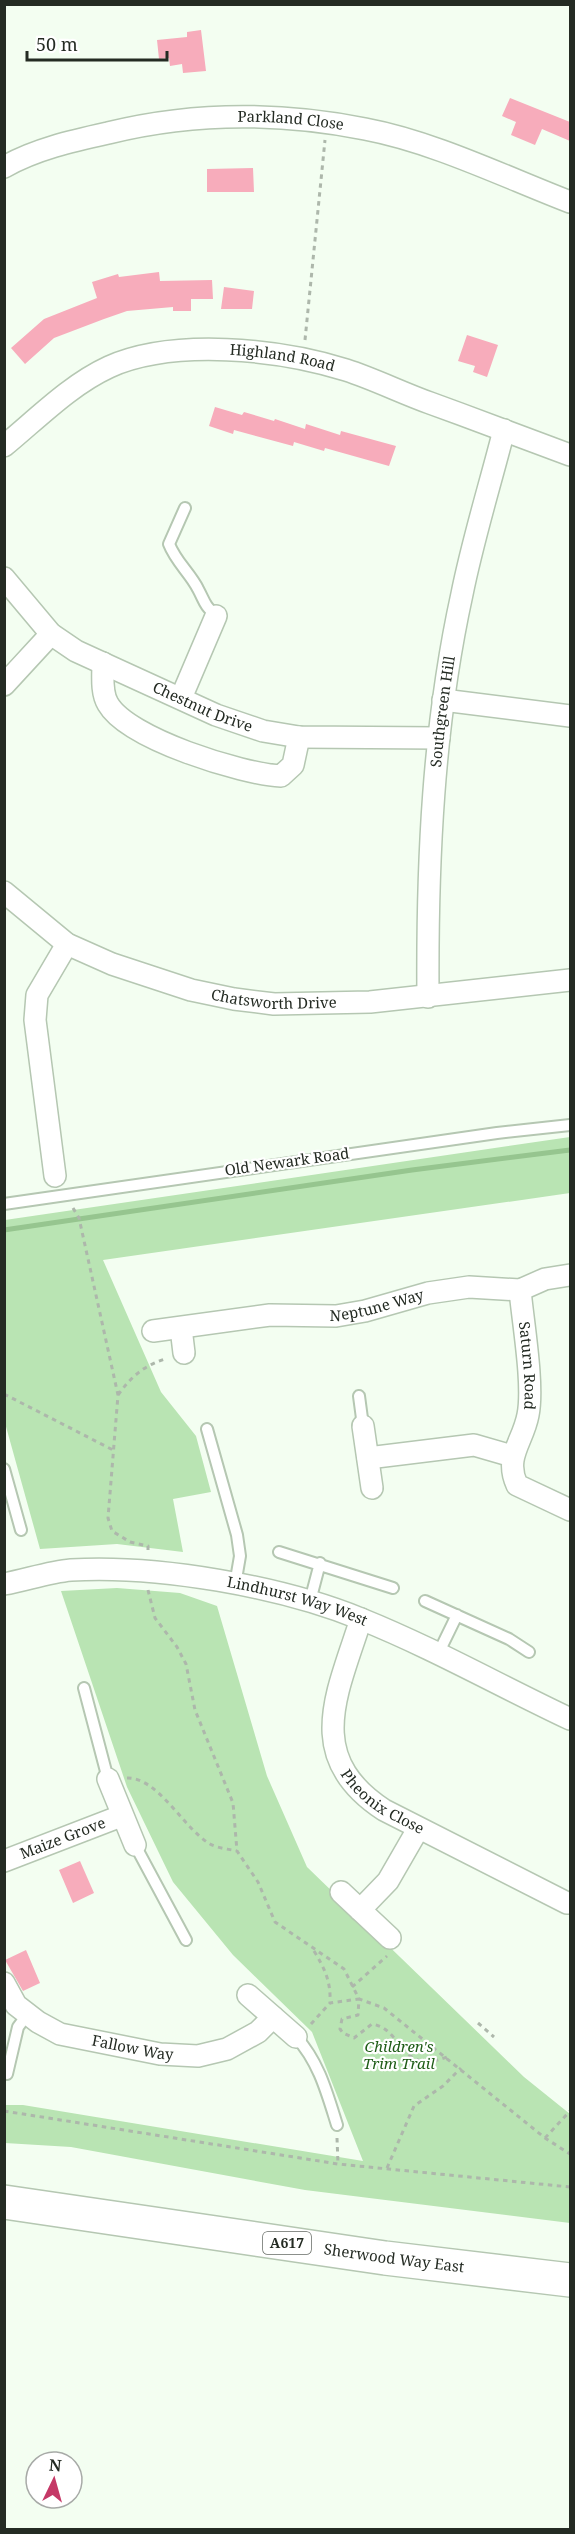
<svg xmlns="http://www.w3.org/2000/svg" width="575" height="2534" font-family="'Noto Serif',serif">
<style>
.green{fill:#b9e4b3}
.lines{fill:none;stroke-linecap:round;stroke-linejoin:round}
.stream{stroke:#96c58f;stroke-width:5}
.building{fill:#f7acbb}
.lane-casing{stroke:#b5c7b2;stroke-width:14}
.street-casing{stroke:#b5c7b2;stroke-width:24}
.highway-casing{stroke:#b5c7b2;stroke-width:36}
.path{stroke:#adb7ab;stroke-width:3;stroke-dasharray:4.5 4.5;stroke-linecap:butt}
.lane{stroke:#fff;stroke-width:10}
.street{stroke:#fff;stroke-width:21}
.highway{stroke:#fff;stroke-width:33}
.labels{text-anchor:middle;stroke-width:4.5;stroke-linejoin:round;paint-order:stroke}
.shield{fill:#fff;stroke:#666b65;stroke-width:1.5}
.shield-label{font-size:14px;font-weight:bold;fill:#242b23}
.street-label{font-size:15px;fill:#242b23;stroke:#fff}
.park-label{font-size:15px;font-style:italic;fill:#1e5c16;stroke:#fff}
</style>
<rect width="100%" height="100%" fill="#f3fef1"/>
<path class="green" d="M 570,1137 L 570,1193 L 103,1260 L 161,1392 L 196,1436 L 211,1492 L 173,1499 L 183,1552 L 117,1544 L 40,1549 L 5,1423 L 5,1220 Z
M 117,1588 L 180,1593 L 217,1606 L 267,1776 L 307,1867 L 524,2077 L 570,2114 L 570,2223 L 305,2190 L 71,2147 L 5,2143 L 4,2105 L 23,2105 L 363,2161 L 312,2032 L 233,1955 L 173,1882 L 127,1787 L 61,1591 Z"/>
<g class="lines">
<path class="stream" d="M 4,1230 L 412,1170 L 570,1150"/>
</g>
<path class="building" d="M 201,30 L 206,71 L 183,73 L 182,64 L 170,66 L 169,58 L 159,59 L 157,40 L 187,37 L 187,32 Z
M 510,98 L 570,122 L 570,141 L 542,129 L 535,145 L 511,135 L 516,122 L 502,116 Z
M 253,168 L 254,192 L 207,192 L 207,169 Z
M 159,272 L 160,281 L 212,280 L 213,299 L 191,299 L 191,311 L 173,311 L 173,307 L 127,311 L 104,319 L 54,338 L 25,364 L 11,348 L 44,319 L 97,298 L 92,282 L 118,274 L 119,277 Z
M 224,287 L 254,291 L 252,309 L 221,309 Z
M 467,335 L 498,345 L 487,377 L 473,372 L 475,366 L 458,361 Z
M 215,407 L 242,415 L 244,412 L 274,421 L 275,419 L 305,429 L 306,424 L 340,435 L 341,431 L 396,446 L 389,466 L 325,448 L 324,451 L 294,442 L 293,446 L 234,430 L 233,434 L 209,426 Z
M 80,1861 L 94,1893 L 73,1903 L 59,1870 Z
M 26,1950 L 40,1983 L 23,1991 L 5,1960 Z"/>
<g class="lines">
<g class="lane-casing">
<path id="lane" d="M 185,508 L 169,544 C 176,562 190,573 198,589 C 206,604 203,603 216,616
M 4,1204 L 497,1133 L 570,1125
M 359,1396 L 363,1426
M 207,1429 L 237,1535 L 240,1556 L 235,1585
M 4,1469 L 21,1530
M 279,1552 L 393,1588
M 310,1601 L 320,1563
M 425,1601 L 509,1639 L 529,1652
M 438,1654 L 457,1615
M 84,1688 L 108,1779
M 135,1845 L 186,1940
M 296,2037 C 319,2062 327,2093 337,2125
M 7,2074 L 18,2027 L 27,2015"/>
</g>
<g class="street-casing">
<g id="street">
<path id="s1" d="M 4,167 C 36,149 72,141 108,133 C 193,112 279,112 365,129 C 434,142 505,177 570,202"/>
<path id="s2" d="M 4,446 C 38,418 70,385 109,367 C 174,338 279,349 346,370 C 374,379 402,393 430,403 C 477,420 524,438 570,455"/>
<path id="s3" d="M 4,578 L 51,634 L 76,651 L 216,715 L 263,731 L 299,737 L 439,738"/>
<path d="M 103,663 C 103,675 101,693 108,704 C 128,739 242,774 281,776 L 293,765 L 299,737"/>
<path d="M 4,685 L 51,634"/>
<path d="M 181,698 L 216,616"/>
<path d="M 443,700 L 570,716"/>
<path id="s4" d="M 4,892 L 67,944 L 112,964 L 191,990 L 234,999 L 274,1004 L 370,1002 L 570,980"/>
<path id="s5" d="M 428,997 C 427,862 433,726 462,594 C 473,539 490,485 504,430"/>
<path d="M 55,1176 L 35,1020 L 37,995 L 67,944"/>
<path id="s6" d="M 520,1290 C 523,1323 534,1385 528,1415 C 523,1442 504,1457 517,1485 L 570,1510"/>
<path d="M 181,1328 L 184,1353"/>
<path id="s7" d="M 153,1331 L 270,1315 L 336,1316 L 365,1311 L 428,1293 L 469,1287 L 520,1290 L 545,1279 L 570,1275"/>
<path d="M 363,1426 L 372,1488"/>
<path d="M 368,1458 L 474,1445 L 512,1456"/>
<path id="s8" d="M 4,1584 C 26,1580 49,1572 71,1570 C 158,1565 280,1586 361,1619 C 433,1648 500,1686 570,1719"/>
<path id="s9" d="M 361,1619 C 337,1694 303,1757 384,1810 L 567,1903"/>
<path d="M 108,1779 L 135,1845"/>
<path id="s10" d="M 4,1861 L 121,1816"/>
<path d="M 341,1892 L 390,1938"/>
<path d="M 360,1910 L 388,1881 L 418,1829"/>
<path id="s11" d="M 4,1983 L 16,2005 L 38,2022 L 60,2034 L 160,2054 L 198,2056 L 227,2049 L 258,2032 L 273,2017"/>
<path d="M 248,1995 L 296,2037"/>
</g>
</g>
<g class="highway-casing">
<g id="highway">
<path id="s12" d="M 4,2202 L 385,2258 L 570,2280"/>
</g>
</g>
<path class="path" d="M 305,340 L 325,140
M 73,1208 L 79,1218 L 118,1395 L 108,1518 L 112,1531 L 130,1542 L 148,1546 L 148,1553
M 4,1394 L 113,1450
M 118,1395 C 131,1377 143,1366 165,1359
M 148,1590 L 155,1618 L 177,1647 L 186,1664 L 195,1710 L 233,1803 L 237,1851 L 258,1882 L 275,1922 L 344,1969 L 359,1999 L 384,2008 L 545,2138 L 570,2154
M 127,1778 C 158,1777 184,1829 210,1844 C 217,1848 228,1849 237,1851
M 314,1951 C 325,1969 331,1982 330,2003
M 352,1987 L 387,1956
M 478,2023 L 494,2037
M 311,2024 L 330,2003 L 359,1999 L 358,2015 L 342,2019 L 340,2029 L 343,2033 L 354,2038 L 372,2024 C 404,2029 399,2076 447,2057
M 4,2111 L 338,2164 L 570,2187
M 337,2138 L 338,2164
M 545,2138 L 570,2111
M 387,2168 L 414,2106 L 443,2086 L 461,2068"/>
<use href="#lane" class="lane"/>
<use href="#street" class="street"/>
<use href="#highway" class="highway"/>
</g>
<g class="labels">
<rect class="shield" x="263" y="2232" width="48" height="22" rx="4.5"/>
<g class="shield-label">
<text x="287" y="2248">A617</text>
</g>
<g class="street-label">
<text dy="5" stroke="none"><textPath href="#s1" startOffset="294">Parkland Close</textPath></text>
<text dy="5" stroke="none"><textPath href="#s2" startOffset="308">Highland Road</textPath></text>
<text dy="5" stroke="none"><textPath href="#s3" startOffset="242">Chestnut Drive</textPath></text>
<text dy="5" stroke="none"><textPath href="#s5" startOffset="286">Southgreen Hill</textPath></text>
<text dy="5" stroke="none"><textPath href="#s4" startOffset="298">Chatsworth Drive</textPath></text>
<text transform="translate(287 1162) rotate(-8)" y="5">Old Newark Road</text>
<text dy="5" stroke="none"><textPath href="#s7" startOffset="226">Neptune Way</textPath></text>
<text dy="5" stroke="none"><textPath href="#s6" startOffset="76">Saturn Road</textPath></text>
<text dy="5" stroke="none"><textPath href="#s8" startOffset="298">Lindhurst Way West</textPath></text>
<text dy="5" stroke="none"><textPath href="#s9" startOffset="208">Pheonix Close</textPath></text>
<text dy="5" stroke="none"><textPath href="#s10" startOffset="63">Maize Grove</textPath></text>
<text dy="5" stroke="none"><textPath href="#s11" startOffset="152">Fallow Way</textPath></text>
<text dy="5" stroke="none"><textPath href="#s12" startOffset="394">Sherwood Way East</textPath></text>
</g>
<g class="park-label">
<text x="399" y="2052">Children's<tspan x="399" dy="17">Trim Trail</tspan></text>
</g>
</g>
<rect width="575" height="2534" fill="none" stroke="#242b23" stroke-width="12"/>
<g transform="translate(54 2480) rotate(5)"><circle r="28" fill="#ffffff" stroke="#a7aaa7" stroke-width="1.5"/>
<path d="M0-4.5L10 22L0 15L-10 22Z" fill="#c53866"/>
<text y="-9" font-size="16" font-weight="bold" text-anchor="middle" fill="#242b23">N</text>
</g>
<path d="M27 51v9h140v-9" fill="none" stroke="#242b23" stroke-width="3"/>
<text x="36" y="51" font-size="18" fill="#242b23" stroke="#ffffff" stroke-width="4.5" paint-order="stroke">50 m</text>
</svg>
